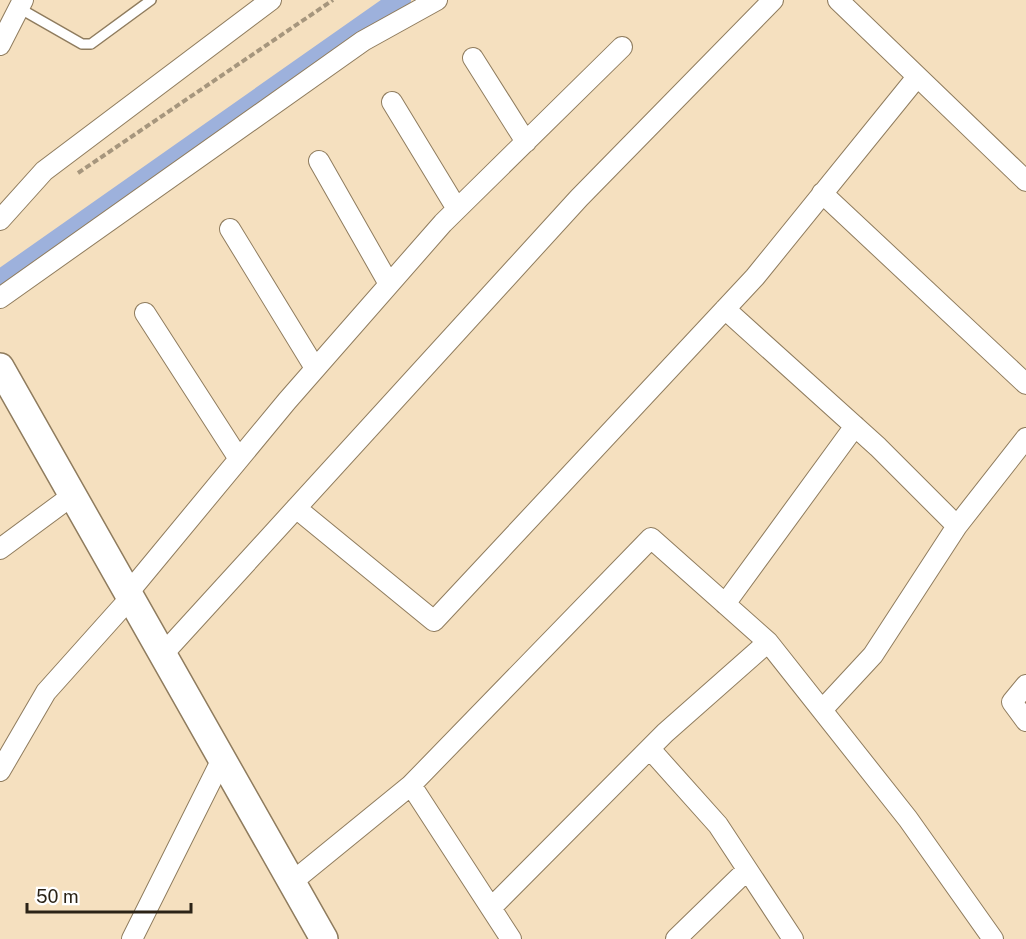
<svg xmlns="http://www.w3.org/2000/svg" width="1026" height="939" font-family="'Public Sans',sans-serif">
<style>
.lines{fill:none;stroke-linecap:round;stroke-linejoin:round}
.canal{stroke:#9db1dc;stroke-width:22}
.lane-casing{stroke:#8f7c5e;stroke-width:12}
.street-casing{stroke:#8f7c5e;stroke-width:22}
.secondary-casing{stroke:#8f7c5e;stroke-width:30}
.path{stroke:#a6967d;stroke-width:4;stroke-dasharray:6 3;stroke-linecap:butt}
.lane{stroke:#fff;stroke-width:9}
.street{stroke:#fff;stroke-width:20}
.secondary{stroke:#fff;stroke-width:27}
</style>
<rect width="100%" height="100%" fill="#f5e0bf"/>
<g class="lines">
<path class="canal" d="M 0,281 L 400,0"/>
<g class="lane-casing">
<path id="lane" d="M 19,8 L 82,44 L 91,44 L 151,0"/>
</g>
<g class="street-casing">
<path id="street" d="M 838,0 L 1026,181
M 0,45 L 23,0
M 473,58 L 526,142
M 392,102 L 457,209
M 319,161 L 389,284
M 822,193 L 1026,384
M 0,220 L 44,171 L 271,0
M 230,229 L 315,368
M 0,298 L 363,41 L 437,0
M 725,309 L 878,447 L 957,526
M 145,313 L 239,459
M 296,508 L 434,621 L 755,277 L 917,77
M 0,549 L 73,495
M 129,592 L 287,401 L 443,223 L 622,47
M 725,604 L 855,426
M 163,654 L 579,198 L 773,0
M 1026,685 L 1012,702 L 1026,721
M 822,710 L 873,655 L 957,526 L 1026,438
M 650,749 L 718,825 L 793,939
M 0,771 L 46,692 L 131,597
M 411,785 L 511,939
M 292,882 L 411,785 L 651,538 L 768,642 L 908,819 L 993,939
M 491,908 L 665,733 L 768,642
M 132,939 L 222,759
M 676,939 L 747,870"/>
</g>
<g class="secondary-casing">
<path id="secondary" d="M 0,367 L 324,939"/>
</g>
<path class="path" d="M 78,173 L 333,0"/>
<use href="#lane" class="lane"/>
<use href="#street" class="street"/>
<use href="#secondary" class="secondary"/>
</g>
<path d="M27 903v9h164v-9" fill="none" stroke="#2b2317" stroke-width="3"/>
<text x="36" y="903" font-size="18" fill="#2b2317" stroke="#ffffff" stroke-width="4.5" paint-order="stroke">50 m</text>
</svg>
